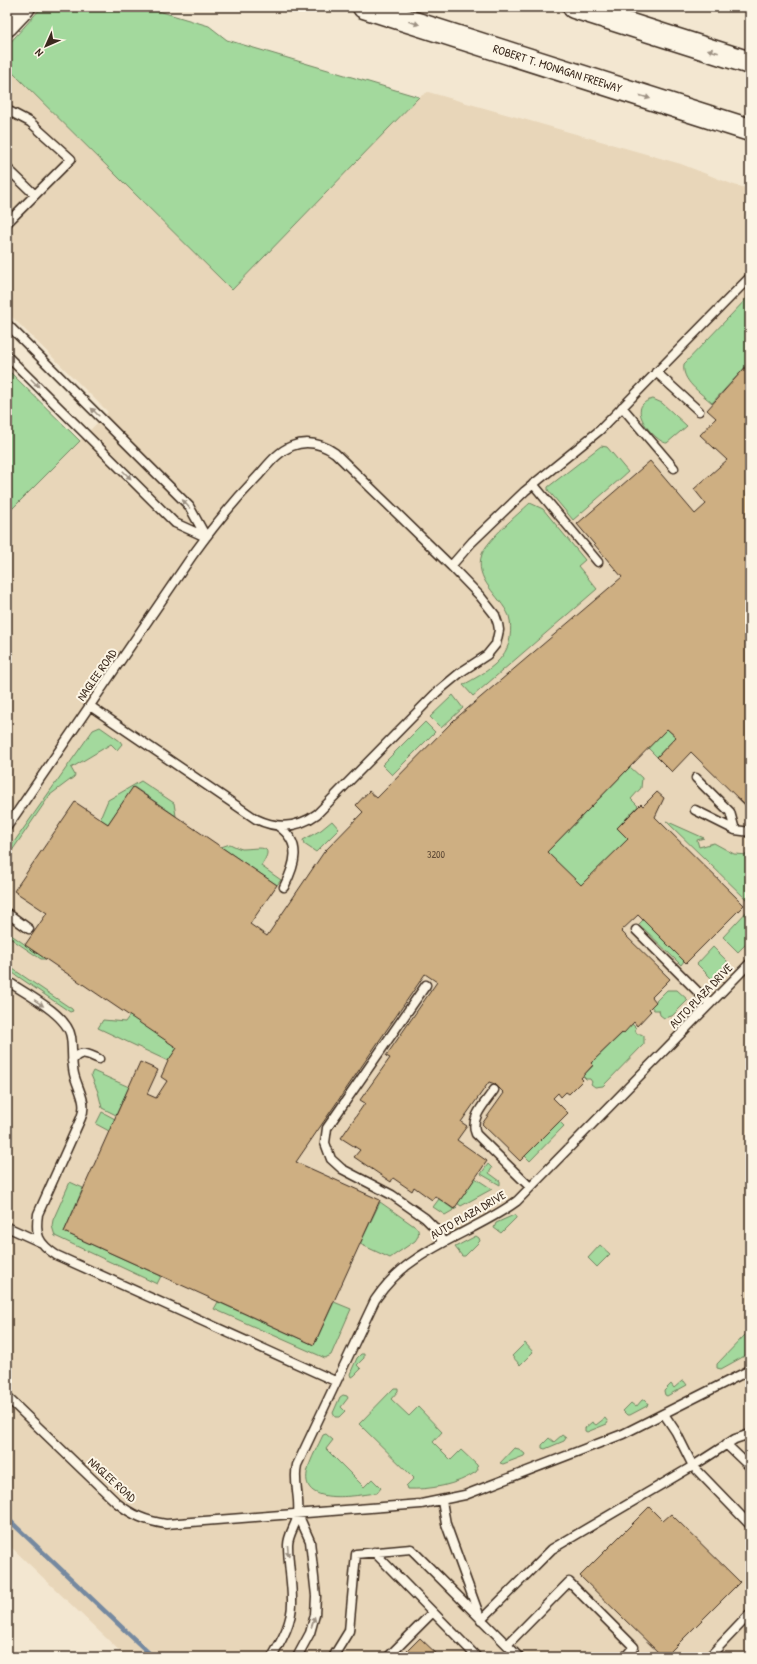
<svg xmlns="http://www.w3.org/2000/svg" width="757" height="1664" font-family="'Patrick Hand',sans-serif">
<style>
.built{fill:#e8d6b9}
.green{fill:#a3d99d;stroke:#6f825e}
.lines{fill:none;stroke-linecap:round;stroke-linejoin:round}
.stream{stroke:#7589a0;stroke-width:4.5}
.building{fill:#ceaf82;stroke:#3b2a1e}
.service-casing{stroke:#3b2a1e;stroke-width:11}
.tertiary-casing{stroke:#3b2a1e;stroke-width:23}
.motorway-casing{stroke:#3b2a1e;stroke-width:25}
.service{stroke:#fcf5e5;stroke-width:8}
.tertiary{stroke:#fcf5e5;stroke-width:20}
.motorway{stroke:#fcf5e5;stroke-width:22}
.oneway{fill:#9c9082}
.labels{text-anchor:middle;stroke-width:4;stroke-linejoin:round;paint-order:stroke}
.number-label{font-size:10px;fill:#604b37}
.street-label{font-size:12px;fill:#3b2a1e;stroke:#fcf5e5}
</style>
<rect width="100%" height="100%" fill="#f3e7d1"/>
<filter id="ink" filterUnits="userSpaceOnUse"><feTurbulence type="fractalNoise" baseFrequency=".025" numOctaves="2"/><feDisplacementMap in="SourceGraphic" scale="8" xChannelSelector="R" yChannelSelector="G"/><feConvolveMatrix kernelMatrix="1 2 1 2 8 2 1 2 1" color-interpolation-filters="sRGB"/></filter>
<g filter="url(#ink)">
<path class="built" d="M 7,67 L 232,290 L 419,97 L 428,92 L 681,164 L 734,185 L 750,189 L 750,1657 L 126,1657 L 7,1543 L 7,514 L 108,412 L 7,312 Z"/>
<path class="green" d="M 42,7 L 145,7 L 209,26 L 227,40 L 419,97 L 232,290 L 7,67 L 7,46 Z
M 750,295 L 750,362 L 712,403 C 701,393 681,381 684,364 Z
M 7,369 L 80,441 L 7,514 Z
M 653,399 L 662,403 L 687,426 L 667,443 C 658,444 621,406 653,399 Z
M 601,446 L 607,447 L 628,472 L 573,520 L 548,490 L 548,487 Z
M 530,503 L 543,509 L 585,560 L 578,566 L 597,589 L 473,696 L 463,685 C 474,679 485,673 494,665 C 502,658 509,648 510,637 C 511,630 511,623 509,616 C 500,595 473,580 482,554 C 488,539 517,515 530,503 Z
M 453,695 L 463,708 L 441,728 L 430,717 Z
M 425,722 L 435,732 L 392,775 L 382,765 Z
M 100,727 L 120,741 L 122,744 L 117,750 L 111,744 L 71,768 L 75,775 L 74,777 L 50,795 L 7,858 L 7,852 L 93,730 Z
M 667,729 L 676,737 L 657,757 L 648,748 Z
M 630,767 L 642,778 L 641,788 L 631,799 L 638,806 L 617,828 L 628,839 L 581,886 L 547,852 Z
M 141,781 L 174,803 L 176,816 L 134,787 L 108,824 L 100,819 L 108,800 Z
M 332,821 L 339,829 L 316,852 L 304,844 L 303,840 L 321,830 Z
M 666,821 L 704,838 L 697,840 L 699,847 L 714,843 L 734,854 L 749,855 L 750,903 Z
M 230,844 C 234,846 238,848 242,849 C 258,849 277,842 261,866 L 281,880 L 277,885 L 221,847 Z
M 750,908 L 750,940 L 738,952 L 723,937 Z
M 643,920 L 684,961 L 681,965 L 639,924 Z
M 7,932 L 46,959 L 41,959 L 7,936 Z
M 713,947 L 728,962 L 712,979 L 697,964 Z
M 7,965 L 72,1009 L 73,1011 L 70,1012 L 7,969 Z
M 667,990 L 677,990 L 688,1000 L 672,1016 L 664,1018 L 660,1015 L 659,1010 L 654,1010 L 651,1006 Z
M 130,1015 L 177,1048 L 168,1061 L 98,1028 L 103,1020 L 125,1022 Z
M 632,1024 L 636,1028 L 635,1030 L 637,1034 L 641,1034 L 644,1036 L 644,1044 L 603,1086 L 595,1087 L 591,1084 L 592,1082 L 590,1079 L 586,1079 L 583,1076 L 593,1066 L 591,1063 Z
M 93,1071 L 129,1087 L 116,1115 L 102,1108 L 98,1092 L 91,1075 Z
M 102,1112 L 115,1119 L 109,1131 L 96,1124 Z
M 559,1121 L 564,1126 L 530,1161 L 525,1156 Z
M 488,1164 L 492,1168 L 489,1173 L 500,1181 L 500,1185 L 481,1174 Z
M 475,1178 L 492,1189 L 461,1206 L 457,1203 Z
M 70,1182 L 83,1188 L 64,1232 L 161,1276 L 157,1284 L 55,1236 L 52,1226 L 53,1220 Z
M 439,1199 L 453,1209 L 455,1206 L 457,1208 L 445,1215 L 433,1207 Z
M 380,1202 L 417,1228 C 420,1233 418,1237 415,1241 L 390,1258 L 360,1244 Z
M 514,1215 L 516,1216 L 516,1218 L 501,1233 L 494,1228 L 496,1223 Z
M 476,1236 L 479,1238 L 480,1241 L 465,1256 L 462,1256 L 455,1247 Z
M 600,1245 L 610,1254 L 597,1267 L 588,1258 Z
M 218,1302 L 314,1345 L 334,1302 L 351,1309 L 331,1355 L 325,1358 L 214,1309 Z
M 745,1335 L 750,1337 L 750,1353 L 721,1369 L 717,1368 L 717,1364 Z
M 525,1343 L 533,1352 L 520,1365 L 512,1356 Z
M 361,1354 L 364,1354 L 364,1358 L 357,1365 L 361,1369 L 354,1376 L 351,1377 L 350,1374 L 357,1358 Z
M 682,1381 L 684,1381 L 687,1385 L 667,1396 L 665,1395 L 664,1391 L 671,1384 L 674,1388 Z
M 394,1388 L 398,1388 L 398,1391 L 391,1399 L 409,1416 L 418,1407 L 442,1432 L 433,1442 L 451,1460 L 461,1450 L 477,1465 L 478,1469 L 476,1472 C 457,1485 430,1490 407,1489 L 406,1486 L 414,1478 L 359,1424 Z
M 343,1395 L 347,1396 L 348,1398 L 341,1407 L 345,1411 L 339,1417 L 335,1417 L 333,1413 L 340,1397 Z
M 642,1400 L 645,1400 L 648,1403 L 647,1406 L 630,1415 L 627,1415 L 623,1411 L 631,1403 L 636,1407 Z
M 605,1418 L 608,1422 L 607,1424 L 587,1432 L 585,1431 L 585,1428 L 592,1422 L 596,1425 Z
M 326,1434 L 333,1440 L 326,1449 L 364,1487 L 372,1479 L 381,1488 L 377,1493 C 357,1495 297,1508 308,1469 C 311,1458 318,1446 323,1435 Z
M 562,1435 L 566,1438 L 564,1441 L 545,1449 L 542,1448 L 542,1445 L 549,1438 L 554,1442 Z
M 514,1448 L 519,1449 L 525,1454 L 524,1456 L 503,1464 L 500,1463 Z"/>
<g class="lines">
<path class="stream" d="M 7,1518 L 153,1657"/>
</g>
<path class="building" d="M 750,362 L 750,810 L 691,752 L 672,772 L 657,757 L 676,737 L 667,729 L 547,852 L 581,885 L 628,839 L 617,828 L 641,804 L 643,806 L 657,792 L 664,798 L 655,817 L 744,905 L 686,963 L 638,915 L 621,931 L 670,979 L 652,997 L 656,1002 L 649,1009 L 651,1011 L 637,1026 L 634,1022 L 623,1034 L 622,1033 L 591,1063 L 593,1065 L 581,1078 L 583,1080 L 569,1094 L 566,1092 L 561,1097 L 558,1093 L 553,1098 L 568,1113 L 520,1161 L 482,1124 L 504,1093 L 495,1084 L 489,1082 L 461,1122 L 467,1126 L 457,1140 L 487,1161 L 454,1209 L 435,1196 L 432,1200 L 414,1187 L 412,1191 L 393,1178 L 391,1182 L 354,1157 L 360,1150 L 341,1138 L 365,1103 L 360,1100 L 390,1058 L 386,1056 L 437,982 L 425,974 L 296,1162 L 380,1200 L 314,1345 L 64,1232 L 140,1062 L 158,1070 L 147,1094 L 156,1098 L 167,1081 L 161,1077 L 168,1061 L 177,1048 L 25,945 L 47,913 L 14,891 L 75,802 L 108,824 L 133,787 L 277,885 L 250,924 L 267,936 L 324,852 L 363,812 L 356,805 L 369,791 L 377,798 L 454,720 L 622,577 L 577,524 L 650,461 L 695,514 L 706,504 L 694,489 L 727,460 L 700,435 L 716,418 L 707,410 Z
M 649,1507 L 663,1521 L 671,1514 L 740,1582 L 665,1657 L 663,1657 L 580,1576 Z
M 420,1638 L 440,1657 L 401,1657 Z"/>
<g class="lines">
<g class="service-casing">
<path id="service" d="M 7,110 L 30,122 L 71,159 L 35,195
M 7,168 L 35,195 L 7,223
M 7,324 L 189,506 L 206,537
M 7,356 L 175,523 L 206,537
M 656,372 L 699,411
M 622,407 L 674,468
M 533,484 L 598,562
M 451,566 L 472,542 L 525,491 L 600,430 L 750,277
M 696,778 L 730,812 L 735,830
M 695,810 L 735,830 L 750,832
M 278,826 C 303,843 295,865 284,887
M 7,827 L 192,556 C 212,528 234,501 258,476 C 268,465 277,452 292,446 C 307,440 322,444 335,453 L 451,566 L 480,596 L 495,615 L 498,624 L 499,630 L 496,644 L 487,655 L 461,672 L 437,692 L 317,814 C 298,828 277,829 256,819 L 90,706
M 7,913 L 29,929
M 636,930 L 710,1004
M 7,981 C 25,993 68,1015 71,1037 C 73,1049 71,1062 74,1074 C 78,1090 88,1102 81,1118 L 38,1214 C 35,1235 38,1243 56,1255 L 335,1381
M 426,985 L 327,1128 L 325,1143 L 331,1159 L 342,1169 L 392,1195 L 425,1218 L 435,1228 L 443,1243
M 72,1061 C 81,1049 87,1054 99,1059
M 494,1090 C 486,1102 469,1118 476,1134 L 530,1187
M 7,1227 L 40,1242
M 7,1397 L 117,1503 C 132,1515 146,1521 166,1524 L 421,1504 L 465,1495 L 623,1434 L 750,1370
M 664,1414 L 676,1432 L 693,1466 L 750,1525
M 726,1444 L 750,1467
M 442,1501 L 446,1524 L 481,1620 L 552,1549 L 693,1466 L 735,1439 L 750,1434
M 374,1552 L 477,1657
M 507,1645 L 569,1582 L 634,1647 L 625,1657
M 272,1657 C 282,1640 293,1621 292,1600 C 292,1582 288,1563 288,1545 C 288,1534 297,1524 298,1513 C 300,1497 293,1481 297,1465 L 375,1300 C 386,1284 399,1270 416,1259 C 448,1237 486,1224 517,1201 L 750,963
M 297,1657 L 310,1633 L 315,1615 L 316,1596 L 310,1541 L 298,1514
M 333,1657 L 349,1631 L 356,1554 L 411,1549 L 519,1657
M 388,1657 L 433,1612
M 709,1657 L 750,1614"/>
</g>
<g class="tertiary-casing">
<path id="tertiary" d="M 7,26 L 25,7"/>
</g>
<g class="motorway-casing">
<g id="motorway">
<path id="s1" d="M 364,7 L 750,130"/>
<path d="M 574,7 L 750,63"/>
</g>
</g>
<use href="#service" class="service"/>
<use href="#tertiary" class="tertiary"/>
<use href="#motorway" class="motorway"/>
</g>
<defs><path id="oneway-solid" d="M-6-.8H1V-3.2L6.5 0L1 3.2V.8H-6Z"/></defs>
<g class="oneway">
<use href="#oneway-solid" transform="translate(414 23) rotate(18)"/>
<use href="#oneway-solid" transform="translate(713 51) rotate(-162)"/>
<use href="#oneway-solid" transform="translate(645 97) rotate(18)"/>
<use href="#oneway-solid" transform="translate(35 383) rotate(45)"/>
<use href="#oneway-solid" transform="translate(95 412) rotate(-135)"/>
<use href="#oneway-solid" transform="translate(127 475) rotate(45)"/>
<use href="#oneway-solid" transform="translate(186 504) rotate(-131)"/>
<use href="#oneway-solid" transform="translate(39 1003) rotate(34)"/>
<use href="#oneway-solid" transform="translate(288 1551) rotate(85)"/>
<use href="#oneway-solid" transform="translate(313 1622) rotate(-72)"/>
</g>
</g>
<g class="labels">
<g class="number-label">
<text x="436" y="858">3200</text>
</g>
<g class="street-label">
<text dy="4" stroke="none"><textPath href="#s1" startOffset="203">ROBERT T. MONAGAN FREEWAY</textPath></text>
<text transform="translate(97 675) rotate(-55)" y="4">NAGLEE ROAD</text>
<text transform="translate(701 996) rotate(-46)" y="4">AUTO PLAZA DRIVE</text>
<text transform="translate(468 1215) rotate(-30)" y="4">AUTO PLAZA DRIVE</text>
<text transform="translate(112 1480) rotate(42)" y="4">NAGLEE ROAD</text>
</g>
</g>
<rect width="757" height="1664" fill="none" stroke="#fcf5e5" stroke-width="24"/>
<rect x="12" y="12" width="733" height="1640" fill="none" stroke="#3b2a1e" stroke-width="1.5" filter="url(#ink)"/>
<g transform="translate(46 46) rotate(225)" stroke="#fcf5e5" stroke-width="3" paint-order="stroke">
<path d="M0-3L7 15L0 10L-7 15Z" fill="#3b2a1e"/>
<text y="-6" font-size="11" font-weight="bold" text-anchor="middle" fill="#3b2a1e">N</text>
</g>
</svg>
